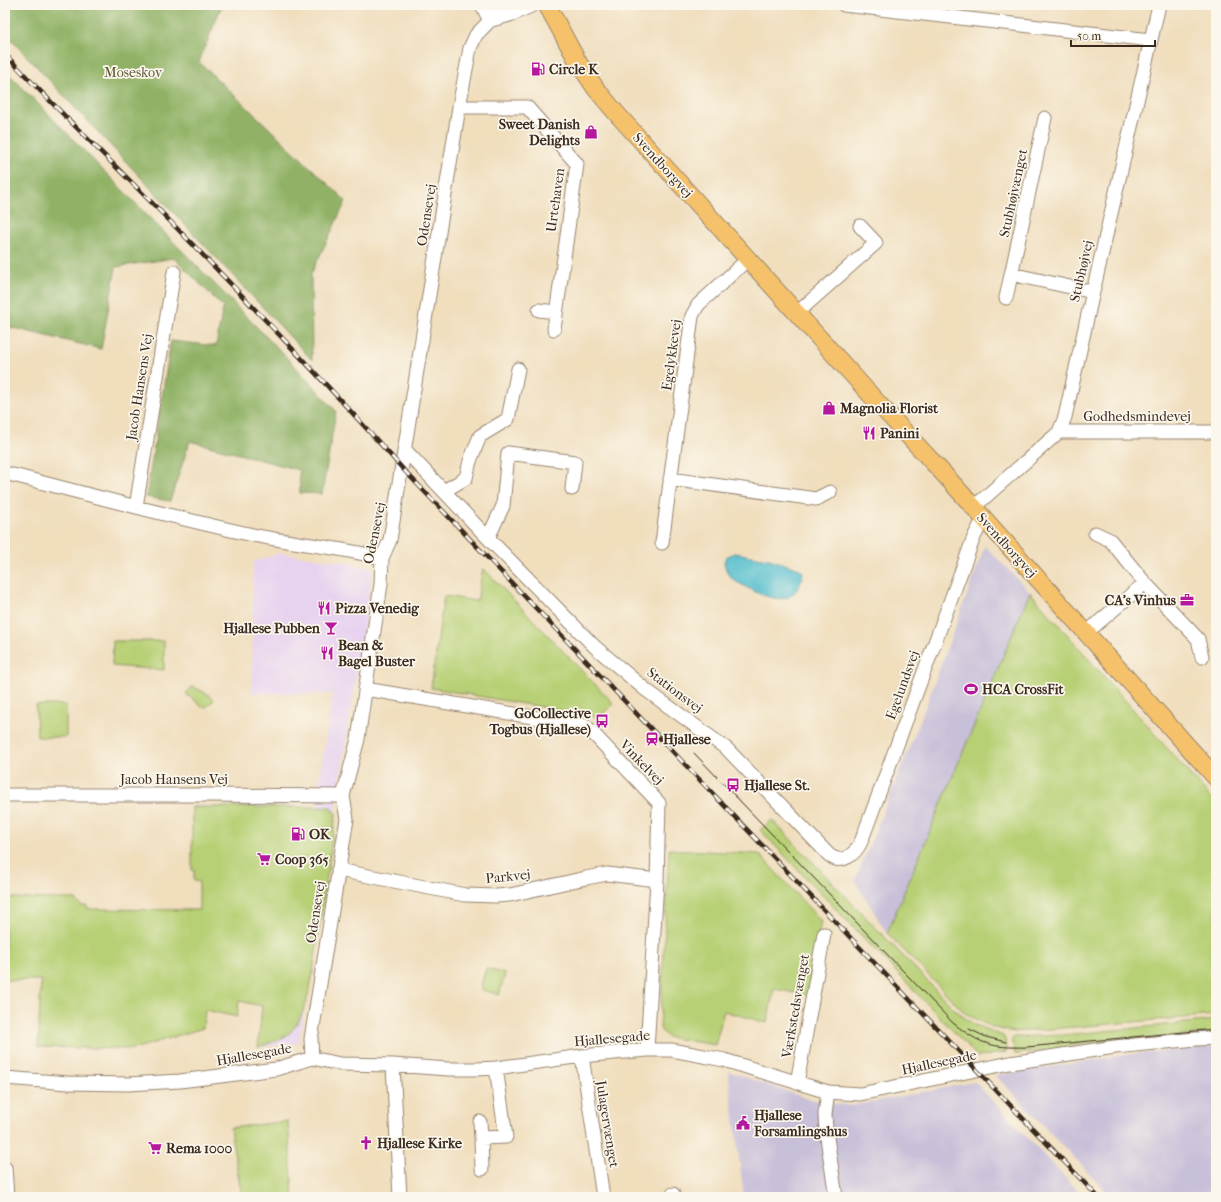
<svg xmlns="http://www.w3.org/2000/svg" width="1221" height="1202" font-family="'IM FELL French Canon',serif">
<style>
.built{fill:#e7d2ef}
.industrial{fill:#c8bfd8}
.green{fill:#b7d075;stroke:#797d4a}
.forest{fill:#91b266;stroke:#666e42}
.water{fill:#52becd;stroke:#467476}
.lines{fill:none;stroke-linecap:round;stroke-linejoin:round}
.minor-casing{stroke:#96846e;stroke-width:15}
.major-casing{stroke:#96846e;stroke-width:19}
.minor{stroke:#fff;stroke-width:13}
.major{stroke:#f5c16b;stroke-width:17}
.tram{stroke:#3b2a1e;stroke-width:1}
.rail-casing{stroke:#3b2a1e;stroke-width:4.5}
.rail{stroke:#fbf7ec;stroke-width:3;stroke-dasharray:9;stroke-linecap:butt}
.labels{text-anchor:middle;stroke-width:3.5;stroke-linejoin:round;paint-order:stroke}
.poi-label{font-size:14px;font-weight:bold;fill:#3b2a1e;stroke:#fbf7ec;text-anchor:start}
.park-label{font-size:14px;fill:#5a5434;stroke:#fbf7ec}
.street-label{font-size:14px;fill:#3b2a1e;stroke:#fbf7ec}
</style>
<rect width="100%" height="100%" fill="#fbf7ec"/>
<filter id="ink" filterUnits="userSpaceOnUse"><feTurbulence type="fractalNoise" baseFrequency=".025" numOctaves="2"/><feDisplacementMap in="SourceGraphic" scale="8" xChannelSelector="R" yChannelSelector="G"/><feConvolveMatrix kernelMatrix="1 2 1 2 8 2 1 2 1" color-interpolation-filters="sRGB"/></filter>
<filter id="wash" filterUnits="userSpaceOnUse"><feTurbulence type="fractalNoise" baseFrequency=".012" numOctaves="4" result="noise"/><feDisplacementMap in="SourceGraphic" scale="16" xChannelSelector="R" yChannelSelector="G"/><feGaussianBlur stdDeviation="0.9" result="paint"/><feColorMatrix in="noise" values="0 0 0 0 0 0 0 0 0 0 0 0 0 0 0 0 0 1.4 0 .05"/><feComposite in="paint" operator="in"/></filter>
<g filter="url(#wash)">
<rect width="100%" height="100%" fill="#f0debd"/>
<path class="built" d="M 280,553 L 342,562 L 373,568 L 299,1043 L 258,1047 L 262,1006 L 239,1001 L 237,1017 L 199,909 L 199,882 L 194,881 L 194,870 L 192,870 L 192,806 L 318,806 L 319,780 L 333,694 L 252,693 L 253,562 Z"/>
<path class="industrial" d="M 985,546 L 1030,592 L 887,934 L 855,881 L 922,716 Z
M 1216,1046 L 1216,1197 L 1112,1197 L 995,1075 L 1140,1053 Z
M 728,1071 L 809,1099 L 851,1106 L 975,1082 L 1083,1197 L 744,1197 Z"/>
<path class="green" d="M 483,568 L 614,704 L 599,717 L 431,688 L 444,596 L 477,601 Z
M 1030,592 L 1216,804 L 1216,1015 L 1015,1032 C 993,1029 984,1024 965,1013 L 887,933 Z
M 113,641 L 164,641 L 164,670 L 112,666 Z
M 192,686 L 209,695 L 214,700 L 205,708 L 186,694 Z
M 36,705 L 66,705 L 66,737 L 37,737 Z
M 192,807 L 330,807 L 336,814 L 312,979 C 307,998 303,1023 287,1035 C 278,1041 267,1044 258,1047 L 262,1006 L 239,1001 L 237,1017 L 205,1010 L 203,1028 L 134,1049 L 38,1047 L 41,980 L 5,980 L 5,898 L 75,899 L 81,906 L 87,906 L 88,909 L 199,910 L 199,882 L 194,881 L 194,870 L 192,870 Z
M 772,820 L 957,1012 L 975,1025 L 1003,1036 L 1005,1039 L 1006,1052 L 978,1057 L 760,830 Z
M 669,849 L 759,854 L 821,921 L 807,995 L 774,989 L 767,1023 L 724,1011 L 715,1045 L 667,1037 L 660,1029 Z
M 486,968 L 505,974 L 499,995 L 480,989 Z
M 1216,1020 L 1216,1033 L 1071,1046 L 1019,1054 L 1015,1054 L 1012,1039 L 1014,1037 L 1064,1035 Z
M 288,1121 L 293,1197 L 242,1197 L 230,1128 Z"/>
<path class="forest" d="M 5,5 L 222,5 L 199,62 L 346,201 L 311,274 L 312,360 L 5,33 Z
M 5,70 L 290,361 L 336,411 L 322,494 L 300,493 L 299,470 L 190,441 L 170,501 L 146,497 L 171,341 L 216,346 L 223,307 L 174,258 L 116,267 L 101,349 L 5,326 Z"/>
<path class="water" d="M 734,553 L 769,559 L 800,569 L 803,573 C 797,608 772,601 748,588 C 741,584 732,581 728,574 C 726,570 725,566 724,562 L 726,557 Z"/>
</g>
<g filter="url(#ink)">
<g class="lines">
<g class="minor-casing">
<path id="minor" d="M 482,5 L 490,21
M 844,5 L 1022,25 L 1150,40
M 492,20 L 513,14 L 533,5
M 459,107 L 527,107 L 577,164 L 554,329
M 1011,274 L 1093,292
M 1006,298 L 1045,118
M 539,310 L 556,312
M 797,313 L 876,243 L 860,226
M 1059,432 L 1216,432
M 405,450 L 488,538 L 595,647 L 646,690 L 727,749 L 829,855 C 842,866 855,854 861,842 L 974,537 L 984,518
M 5,473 C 87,494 170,517 253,535 C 296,544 340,547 382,558
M 670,479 L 816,499 L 830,492
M 444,491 L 466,478 L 470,461 L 480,436 L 508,419 L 518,369
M 136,507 L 174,272
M 974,507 L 1059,432 L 1065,417 L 1093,292 L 1159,5
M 1095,533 L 1110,540 L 1145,583 L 1198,639 L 1202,657
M 488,538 L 503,506 L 508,453 L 575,462 L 572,489
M 662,543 L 692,316 L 698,305 L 748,259
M 1086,633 L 1145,583
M 365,689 L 586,726 L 659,803 L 657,880 L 647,1050
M 5,795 L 207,795 L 343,796
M 338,870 L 465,895 L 496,896 L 510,895 L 586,878 L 607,874 L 657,880
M 582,1056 L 603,1197
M 312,1058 L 311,1039 L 347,819 L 343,796 L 358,739 L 381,584 L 382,558 L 390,540 L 459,107 L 470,48 L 476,35 L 505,5
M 393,1065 L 400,1197
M 5,1078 L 68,1083 L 128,1084 L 180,1081 L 276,1069 L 312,1058 L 340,1064 L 393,1065 L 448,1069 L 477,1069 L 496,1068 L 582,1056 L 647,1050 L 671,1050 L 688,1053 L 724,1060 L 828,1092 L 860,1094 L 1010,1063 L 1115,1047 L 1196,1039 L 1216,1038
M 797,1083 L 824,934
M 828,1092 L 825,1114 L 826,1131 L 836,1197
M 480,1122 L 481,1138
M 5,1168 L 7,1197
M 482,1169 L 481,1138 L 506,1137 L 496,1068
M 673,1194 L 674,1197"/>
</g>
<g class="major-casing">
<path id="major" d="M 547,5 L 578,62 L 596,89 L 617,114 L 877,402 L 953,484 L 1216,778"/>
</g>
<use href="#minor" class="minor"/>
<use href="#major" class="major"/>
<path class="tram" d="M 694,753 L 953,1023 C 981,1045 992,1048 1027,1047 L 1216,1029
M 969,1029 L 986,1037 L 1006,1042"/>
<g class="rail-casing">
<path id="rail" d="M 5,54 C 56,109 111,161 164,215 C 245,298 325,381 402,468 L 1098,1197"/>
</g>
<use href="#rail" class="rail"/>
</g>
</g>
<defs>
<g id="fuel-bare" transform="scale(1.08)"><path d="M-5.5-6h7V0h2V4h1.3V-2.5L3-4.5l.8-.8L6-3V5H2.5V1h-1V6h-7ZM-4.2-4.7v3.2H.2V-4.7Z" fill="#b5179e" stroke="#fbf7ec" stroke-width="2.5" paint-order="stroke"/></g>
<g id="shop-bare" transform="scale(1.08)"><path d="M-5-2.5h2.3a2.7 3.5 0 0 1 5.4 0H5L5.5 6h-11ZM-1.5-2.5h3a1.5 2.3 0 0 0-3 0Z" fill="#b5179e" stroke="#fbf7ec" stroke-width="2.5" paint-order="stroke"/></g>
<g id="restaurant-bare" transform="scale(1.08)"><path d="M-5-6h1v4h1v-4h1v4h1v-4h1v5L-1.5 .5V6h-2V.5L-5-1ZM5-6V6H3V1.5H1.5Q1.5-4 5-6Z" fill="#b5179e" stroke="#fbf7ec" stroke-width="2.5" paint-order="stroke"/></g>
<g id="office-bare" transform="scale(1.08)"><path d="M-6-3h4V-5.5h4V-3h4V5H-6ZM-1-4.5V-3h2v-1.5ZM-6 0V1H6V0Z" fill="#b5179e" stroke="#fbf7ec" stroke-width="2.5" paint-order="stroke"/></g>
<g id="bar-bare" transform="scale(1.08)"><path d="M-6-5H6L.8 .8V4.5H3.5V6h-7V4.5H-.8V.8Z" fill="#b5179e" stroke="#fbf7ec" stroke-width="2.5" paint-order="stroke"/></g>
<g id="stadium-bare" transform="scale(1.08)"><path d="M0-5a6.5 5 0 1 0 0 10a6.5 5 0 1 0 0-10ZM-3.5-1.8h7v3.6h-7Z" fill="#b5179e" stroke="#fbf7ec" stroke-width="2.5" paint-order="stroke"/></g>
<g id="bus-bare" transform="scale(1.08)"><path d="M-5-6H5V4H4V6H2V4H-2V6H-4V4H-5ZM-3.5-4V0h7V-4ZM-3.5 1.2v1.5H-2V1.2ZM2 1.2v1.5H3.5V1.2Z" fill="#b5179e" stroke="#fbf7ec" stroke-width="2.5" paint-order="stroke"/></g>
<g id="station-bare" transform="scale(1.08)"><path d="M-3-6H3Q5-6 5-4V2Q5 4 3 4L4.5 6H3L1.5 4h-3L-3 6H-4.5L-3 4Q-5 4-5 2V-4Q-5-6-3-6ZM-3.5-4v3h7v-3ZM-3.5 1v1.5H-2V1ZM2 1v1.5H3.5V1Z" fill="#b5179e" stroke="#fbf7ec" stroke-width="2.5" paint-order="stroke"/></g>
<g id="supermarket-bare" transform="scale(1.08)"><path d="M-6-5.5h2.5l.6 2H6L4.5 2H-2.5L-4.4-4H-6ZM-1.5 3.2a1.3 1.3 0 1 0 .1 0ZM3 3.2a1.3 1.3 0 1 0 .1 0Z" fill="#b5179e" stroke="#fbf7ec" stroke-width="2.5" paint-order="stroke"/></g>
<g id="civic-bare" transform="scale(1.08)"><path d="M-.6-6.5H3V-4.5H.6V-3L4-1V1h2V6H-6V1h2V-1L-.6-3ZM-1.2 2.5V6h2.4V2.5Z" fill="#b5179e" stroke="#fbf7ec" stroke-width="2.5" paint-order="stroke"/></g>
<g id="church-bare" transform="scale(1.08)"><path d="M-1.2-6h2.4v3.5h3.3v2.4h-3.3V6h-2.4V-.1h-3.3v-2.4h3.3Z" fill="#b5179e" stroke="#fbf7ec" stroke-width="2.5" paint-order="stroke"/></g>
</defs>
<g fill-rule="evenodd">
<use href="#fuel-bare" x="538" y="69"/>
<use href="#shop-bare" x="591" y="132"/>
<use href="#shop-bare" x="829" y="408"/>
<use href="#restaurant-bare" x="869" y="433"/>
<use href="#office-bare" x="1187" y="600"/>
<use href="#restaurant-bare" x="324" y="608"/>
<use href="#bar-bare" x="331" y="628"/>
<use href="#restaurant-bare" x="327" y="653"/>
<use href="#stadium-bare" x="971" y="689"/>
<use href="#bus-bare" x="602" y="721"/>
<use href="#station-bare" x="652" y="739"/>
<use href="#bus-bare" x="733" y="785"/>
<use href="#fuel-bare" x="298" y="834"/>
<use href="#supermarket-bare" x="264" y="859"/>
<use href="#civic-bare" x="743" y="1123"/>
<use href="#church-bare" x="366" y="1143"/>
<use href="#supermarket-bare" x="155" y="1148"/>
</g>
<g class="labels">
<g class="poi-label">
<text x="549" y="74">Circle K</text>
<text x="580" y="129" text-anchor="end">Sweet Danish<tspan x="580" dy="16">Delights</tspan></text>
<text x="840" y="413">Magnolia Florist</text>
<text x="880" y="438">Panini</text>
<text x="1176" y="605" text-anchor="end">CA's Vinhus</text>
<text x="335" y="613">Pizza Venedig</text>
<text x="320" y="633" text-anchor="end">Hjallese Pubben</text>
<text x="338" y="650">Bean &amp;<tspan x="338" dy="16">Bagel Buster</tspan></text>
<text x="982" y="694">HCA CrossFit</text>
<text x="591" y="718" text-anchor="end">GoCollective<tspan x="591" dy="16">Togbus (Hjallese)</tspan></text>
<text x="663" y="744">Hjallese</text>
<text x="744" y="790">Hjallese St.</text>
<text x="309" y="839">OK</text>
<text x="275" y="864">Coop 365</text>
<text x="754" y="1120">Hjallese<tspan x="754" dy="16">Forsamlingshus</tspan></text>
<text x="377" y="1148">Hjallese Kirke</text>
<text x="166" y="1153">Rema 1000</text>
</g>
<g class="park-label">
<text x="133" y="77">Moseskov</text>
</g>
<g class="street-label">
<text transform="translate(663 165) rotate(48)" y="5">Svendborgvej</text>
<text transform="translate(1013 193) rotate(-78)" y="5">Stubhøjvænget</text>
<text transform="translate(555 200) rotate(-82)" y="5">Urtehaven</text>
<text transform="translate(426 215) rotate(-81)" y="5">Odensevej</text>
<text transform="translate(1081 271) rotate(-77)" y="5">Stubhøjvej</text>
<text transform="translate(671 355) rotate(-82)" y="5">Egelykkevej</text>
<text transform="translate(139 387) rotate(-81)" y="5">Jacob Hansens Vej</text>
<text x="1137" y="421">Godhedsmindevej</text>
<text transform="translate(374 533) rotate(-78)" y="5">Odensevej</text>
<text transform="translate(1007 545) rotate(48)" y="5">Svendborgvej</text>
<text transform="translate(902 685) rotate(-70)" y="5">Egelundsvej</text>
<text transform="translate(675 690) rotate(37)" y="5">Stationsvej</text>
<text transform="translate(642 762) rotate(46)" y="5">Vinkelvej</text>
<text x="174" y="784">Jacob Hansens Vej</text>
<text transform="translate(508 876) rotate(-6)" y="5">Parkvej</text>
<text transform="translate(315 912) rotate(-81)" y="5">Odensevej</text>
<text transform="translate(795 1006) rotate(-80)" y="5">Værkstedsvænget</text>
<text transform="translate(612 1038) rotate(-5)" y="5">Hjallesegade</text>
<text transform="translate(254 1054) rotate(-10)" y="5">Hjallesegade</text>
<text transform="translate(939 1062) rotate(-12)" y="5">Hjallesegade</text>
<text transform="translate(608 1124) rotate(81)" y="5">Julagervænget</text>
</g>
</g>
<rect width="1221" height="1202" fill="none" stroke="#fbf7ec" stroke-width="20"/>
<path d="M1071 40v6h84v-6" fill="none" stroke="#3b2a1e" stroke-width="2"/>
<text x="1077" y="40" font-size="12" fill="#3b2a1e" stroke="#fbf7ec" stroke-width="3" paint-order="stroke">50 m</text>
</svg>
